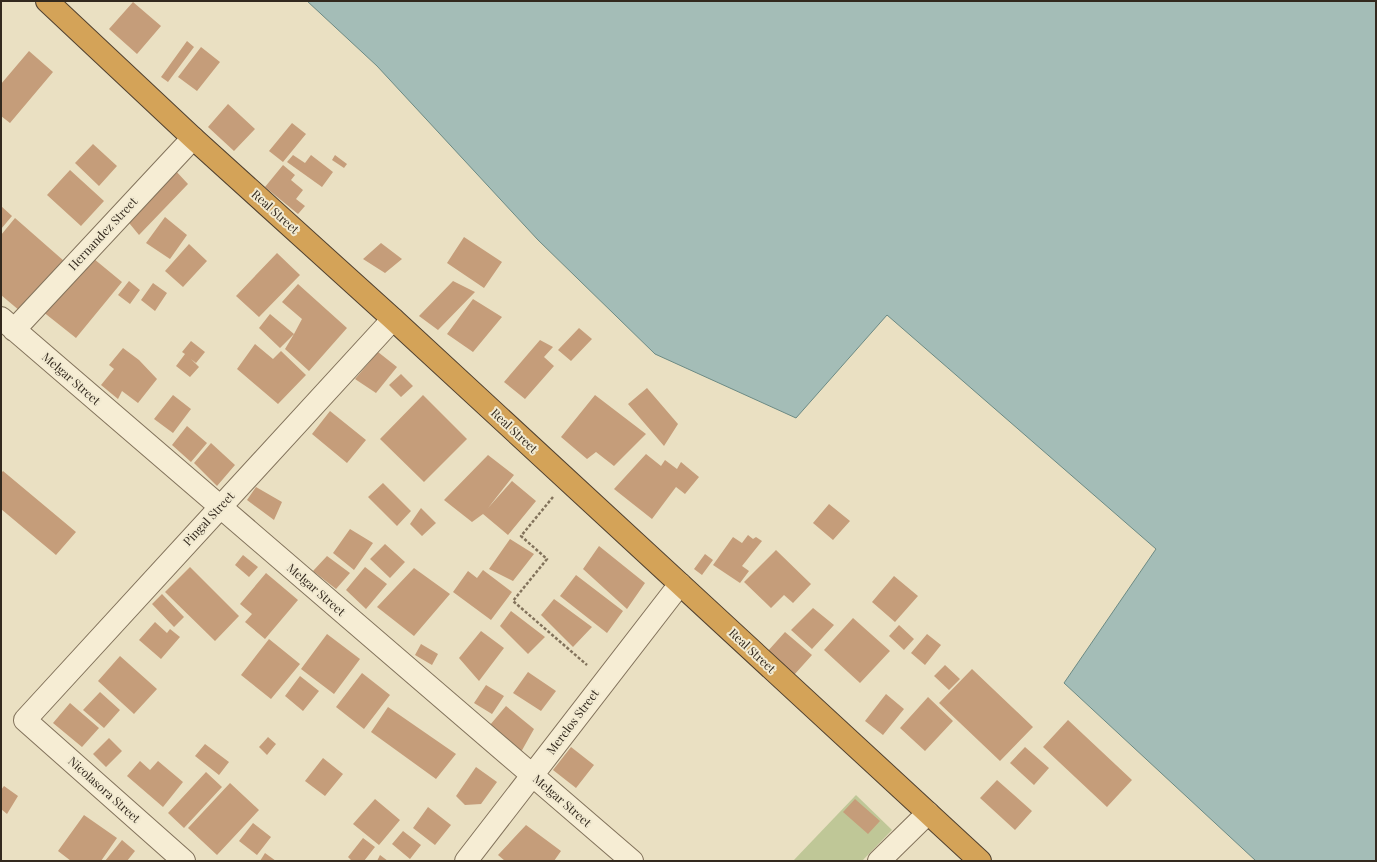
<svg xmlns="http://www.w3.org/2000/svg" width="1377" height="862" font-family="'Playfair Display',serif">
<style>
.green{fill:#bfc797}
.water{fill:#a4bdb7;stroke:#6c8a84}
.building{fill:#c59d7a}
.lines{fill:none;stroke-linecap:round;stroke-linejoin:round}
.street-casing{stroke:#82725b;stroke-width:24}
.highway-casing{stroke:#50402f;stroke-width:24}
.path{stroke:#82725b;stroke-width:2.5;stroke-dasharray:3 2;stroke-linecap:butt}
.street{stroke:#f6edd4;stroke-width:22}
.highway{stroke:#d4a358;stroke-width:22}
.labels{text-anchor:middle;stroke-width:4;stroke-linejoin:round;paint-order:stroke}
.street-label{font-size:12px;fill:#33291e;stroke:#f2ead1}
</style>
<rect width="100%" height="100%" fill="#eae0c2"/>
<path class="green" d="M 856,795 L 892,830 L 862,861 L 793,861 Z"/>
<path class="water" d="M 307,1 L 1376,1 L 1376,861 L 1256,861 L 1064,683 L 1156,549 L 887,315 L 796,418 L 655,354 L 538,240 L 377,66 Z"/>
<path class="building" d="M 133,2 L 161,26 L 137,54 L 109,29 Z
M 187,41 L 194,47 L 168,82 L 161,77 Z
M 201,47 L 220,62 L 197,91 L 178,77 Z
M 29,51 L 53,72 L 10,123 L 1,116 L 1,84 Z
M 228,104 L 255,129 L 234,151 L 208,127 Z
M 292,123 L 306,134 L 283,162 L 269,151 Z
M 93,144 L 117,166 L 99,186 L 75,163 Z
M 293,155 L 305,163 L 311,155 L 333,172 L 322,187 L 287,162 Z
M 335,155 L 347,164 L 344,168 L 332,160 Z
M 283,165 L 295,175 L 291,180 L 303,190 L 296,199 L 305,206 L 298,214 L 265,187 Z
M 174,169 L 188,184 L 139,235 L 125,218 Z
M 70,170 L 104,201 L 81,226 L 47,195 Z
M 1,206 L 12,216 L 1,229 Z
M 165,217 L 187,235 L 170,259 L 146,243 Z
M 15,218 L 64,261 L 20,311 L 1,295 L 1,235 Z
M 464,237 L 502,262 L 484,288 L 447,263 Z
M 381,243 L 402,259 L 385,273 L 363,259 Z
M 189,244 L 207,261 L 183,287 L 165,271 Z
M 277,253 L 300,275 L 259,317 L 236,296 Z
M 88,254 L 122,282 L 76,338 L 42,311 Z
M 129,281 L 140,290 L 130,304 L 118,295 Z
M 453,281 L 475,292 L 438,330 L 419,316 Z
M 153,283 L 167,293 L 155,311 L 141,300 Z
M 298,284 L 347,328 L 309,371 L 285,349 L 294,334 L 280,348 L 259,328 L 270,314 L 294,334 L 302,319 L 282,302 Z
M 473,299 L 502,317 L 473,352 L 447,334 Z
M 579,328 L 592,339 L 571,361 L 558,350 Z
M 540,340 L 553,347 L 544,357 L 554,366 L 525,399 L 504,382 Z
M 191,341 L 205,352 L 196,363 L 191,359 L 199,367 L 190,377 L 176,366 L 185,354 L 182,352 Z
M 255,344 L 273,359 L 281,351 L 306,375 L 278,404 L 237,369 Z
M 123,348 L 139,360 L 157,379 L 138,403 L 122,391 L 118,399 L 101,385 L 114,369 L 109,365 Z
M 378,352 L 397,367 L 376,393 L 355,379 Z
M 401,374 L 413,386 L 401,397 L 389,385 Z
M 647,388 L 678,424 L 664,446 L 628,404 Z
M 173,395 L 191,409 L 173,433 L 154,419 Z
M 423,395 L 467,439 L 424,482 L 380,439 Z
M 595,395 L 646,434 L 614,466 L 596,452 L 587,459 L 561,437 Z
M 330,411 L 366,440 L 347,463 L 312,434 Z
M 187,426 L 207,443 L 191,462 L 172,445 Z
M 211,443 L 235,465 L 217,486 L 194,463 Z
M 646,454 L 661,466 L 665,460 L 677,469 L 681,462 L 699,477 L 685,494 L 676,487 L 652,519 L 614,489 Z
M 488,455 L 514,475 L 488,508 L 512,481 L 536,501 L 508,535 L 483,514 L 472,522 L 444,500 Z
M 3,471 L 76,532 L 56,555 L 1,509 L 1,473 Z
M 383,483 L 411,511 L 397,526 L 368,497 Z
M 256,487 L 282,502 L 274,520 L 247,500 Z
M 829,504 L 850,521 L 833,540 L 813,523 Z
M 421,508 L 436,523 L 422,536 L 410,524 Z
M 350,529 L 373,543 L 354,570 L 333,553 Z
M 748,535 L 753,539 L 756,537 L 762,541 L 742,566 L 749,571 L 740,583 L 713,565 L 733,537 L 742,543 Z
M 510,539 L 534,554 L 513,581 L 489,569 Z
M 385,544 L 405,562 L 390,578 L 370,559 Z
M 599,546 L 645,583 L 627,609 L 583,569 Z
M 776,550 L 811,584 L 793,603 L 784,595 L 771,608 L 744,582 Z
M 705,554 L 713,560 L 702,575 L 694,569 Z
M 243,555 L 258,567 L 249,577 L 235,565 Z
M 327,556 L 350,573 L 336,589 L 313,571 Z
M 190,567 L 239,616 L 215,641 L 165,592 Z
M 365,567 L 387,584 L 366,609 L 346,590 Z
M 414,568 L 450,594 L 414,636 L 377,607 Z
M 483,570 L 512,592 L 491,620 L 453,592 L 468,571 L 477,578 Z
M 266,573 L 298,600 L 265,639 L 245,622 L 252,614 L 240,604 Z
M 576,575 L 623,611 L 607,633 L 560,596 Z
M 894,576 L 918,596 L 895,622 L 872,602 Z
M 162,594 L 184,617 L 174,627 L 152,604 Z
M 554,599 L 592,627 L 573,647 L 541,615 Z
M 813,608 L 834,625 L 812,649 L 791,630 Z
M 511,611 L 545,637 L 528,654 L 500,626 Z
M 853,618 L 890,651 L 860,683 L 824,650 Z
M 155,622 L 167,633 L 170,629 L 180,637 L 161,659 L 139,640 Z
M 899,625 L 914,639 L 904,650 L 889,636 Z
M 481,631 L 504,648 L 479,681 L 459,658 Z
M 785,632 L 812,655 L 794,675 L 767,652 Z
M 327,634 L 360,659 L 334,694 L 301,669 Z
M 927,634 L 941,645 L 925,665 L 911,653 Z
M 269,639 L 300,664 L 271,699 L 241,675 Z
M 421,644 L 438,654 L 432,665 L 415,655 Z
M 120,656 L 157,689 L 134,714 L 98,681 Z
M 945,665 L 960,679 L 949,690 L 934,676 Z
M 972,669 L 1033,727 L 1000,761 L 939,703 Z
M 528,672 L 556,691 L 541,711 L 513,693 Z
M 362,673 L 390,695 L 364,729 L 336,707 Z
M 300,676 L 319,691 L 303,711 L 285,696 Z
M 486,685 L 504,696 L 492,714 L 474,703 Z
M 100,692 L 120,710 L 104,728 L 83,710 Z
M 886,694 L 904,709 L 883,735 L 865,721 Z
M 928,697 L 953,721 L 925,751 L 900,728 Z
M 70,703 L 99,728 L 82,747 L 53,723 Z
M 506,706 L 534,729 L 521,752 L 490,725 Z
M 388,707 L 456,754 L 436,779 L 371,732 Z
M 1068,720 L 1132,780 L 1107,807 L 1043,747 Z
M 268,737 L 276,744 L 267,755 L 259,747 Z
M 109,738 L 122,751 L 106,767 L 93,754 Z
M 205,744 L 229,762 L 219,775 L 195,756 Z
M 571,747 L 594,765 L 576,788 L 553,770 Z
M 1025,747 L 1049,768 L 1034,785 L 1010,763 Z
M 323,758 L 343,774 L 325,796 L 305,781 Z
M 140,761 L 150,770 L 158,761 L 183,782 L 163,807 L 127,776 Z
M 476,767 L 497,782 L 481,804 L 465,805 L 456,796 Z
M 206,772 L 222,787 L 184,828 L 168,813 Z
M 997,780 L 1032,811 L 1015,830 L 980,798 Z
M 230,783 L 259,810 L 217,855 L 188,828 Z
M 4,786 L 18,796 L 7,814 L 1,809 L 1,790 Z
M 375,799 L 400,820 L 379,845 L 353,824 Z
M 855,799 L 880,821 L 868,834 L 843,812 Z
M 428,807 L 451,825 L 435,845 L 413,828 Z
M 84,815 L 117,838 L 101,861 L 71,861 L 58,851 Z
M 253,823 L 271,837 L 257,855 L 239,841 Z
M 526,825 L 561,851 L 554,861 L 505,861 L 498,855 Z
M 403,831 L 421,845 L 410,859 L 392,844 Z
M 363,838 L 375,847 L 364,861 L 352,861 L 348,857 Z
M 122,840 L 135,851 L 127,861 L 105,861 Z
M 265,853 L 276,861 L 260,861 Z
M 380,855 L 388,861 L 377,861 Z"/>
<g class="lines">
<g class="street-casing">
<path id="street" d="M 1,318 L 632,861
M 14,330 L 193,138
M 184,861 L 25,720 L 393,319
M 466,861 L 680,584
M 879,861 L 928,813"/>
</g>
<g class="highway-casing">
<path id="highway" d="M 47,1 L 193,138 L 393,319 L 980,861"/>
</g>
<path class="path" d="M 553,497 L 521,536 L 547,559 L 513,601 L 587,665"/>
<use href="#street" class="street"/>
<use href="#highway" class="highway"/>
</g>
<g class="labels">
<g class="street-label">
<text transform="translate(275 212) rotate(42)" y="4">Real Street</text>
<text transform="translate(103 234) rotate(-47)" y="4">Hernandez Street</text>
<text transform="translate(71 379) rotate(41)" y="4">Melgar Street</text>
<text transform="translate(514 431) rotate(43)" y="4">Real Street</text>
<text transform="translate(209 519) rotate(-47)" y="4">Pingal Street</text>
<text transform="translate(316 590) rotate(41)" y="4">Melgar Street</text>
<text transform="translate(752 651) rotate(43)" y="4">Real Street</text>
<text transform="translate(573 722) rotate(-53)" y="4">Merelos Street</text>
<text transform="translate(104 790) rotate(42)" y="4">Nicolasora Street</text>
<text transform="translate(562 801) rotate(41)" y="4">Melgar Street</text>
</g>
</g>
<rect width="1377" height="862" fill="none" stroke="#33291e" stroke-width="4"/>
</svg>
